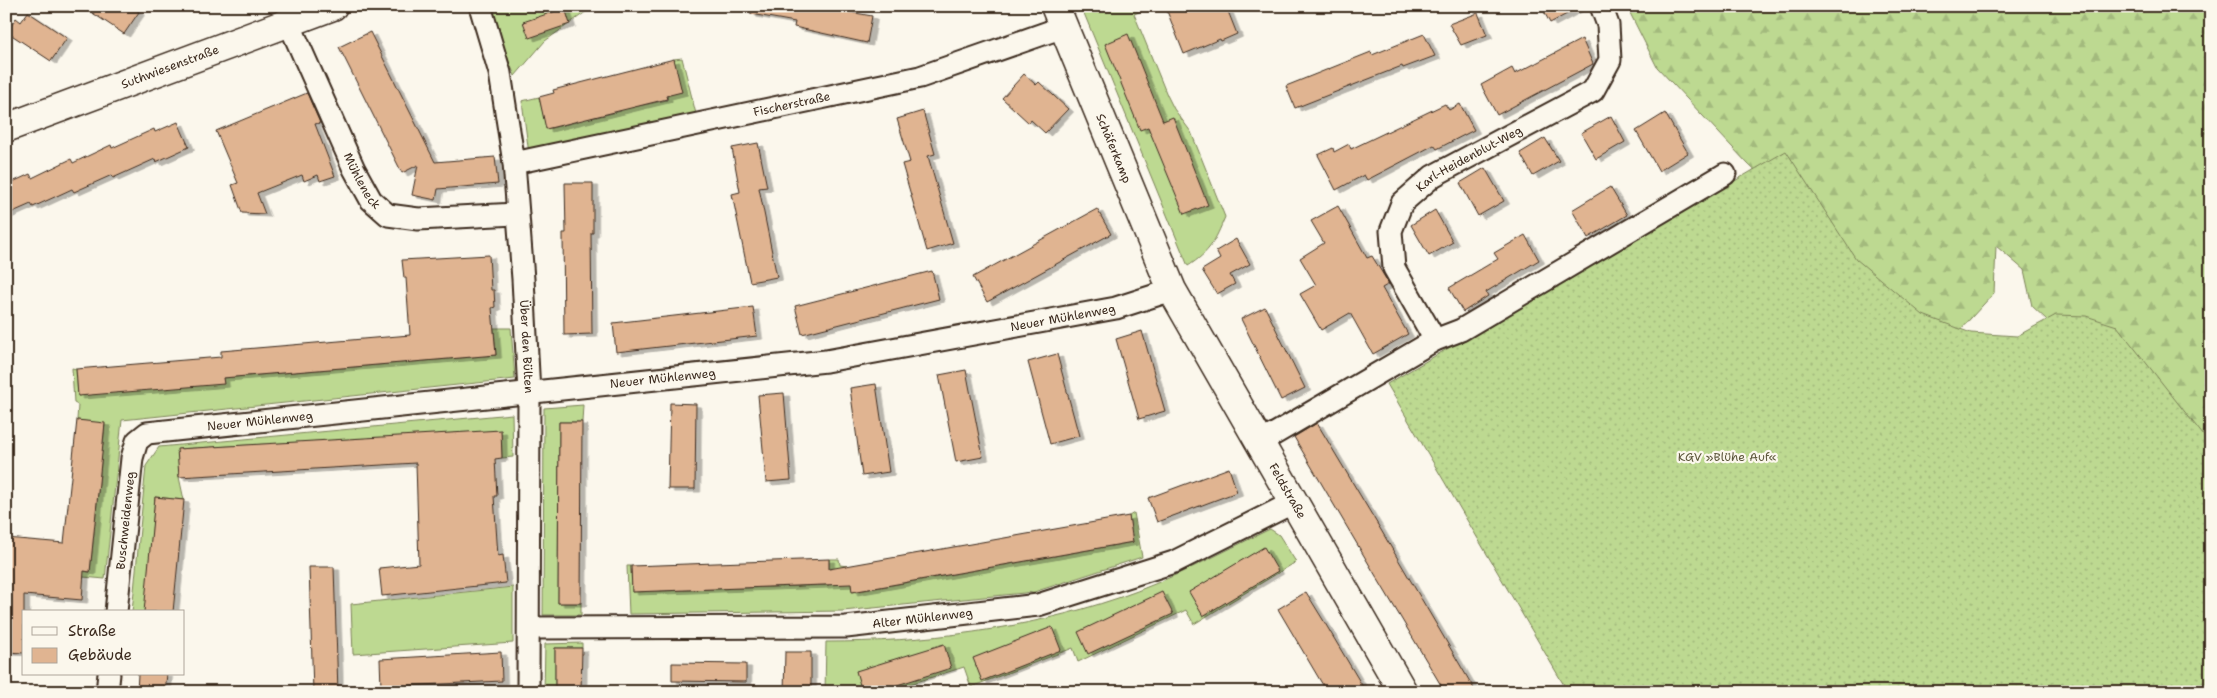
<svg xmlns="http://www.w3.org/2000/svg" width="2217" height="698" font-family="'Shantell Sans',sans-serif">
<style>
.grass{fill:#bdd991;stroke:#7c8258}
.forest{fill:url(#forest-firs);stroke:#7c8258}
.garden{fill:url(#garden-dots);stroke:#7c8258}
.building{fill:#e0b491;stroke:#3b2a1e;filter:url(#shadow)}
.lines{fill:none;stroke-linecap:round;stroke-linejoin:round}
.minor-casing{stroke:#3b2a1e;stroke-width:25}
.tertiary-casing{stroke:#3b2a1e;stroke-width:31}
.minor{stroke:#fbf7ec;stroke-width:21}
.tertiary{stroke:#fbf7ec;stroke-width:28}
.labels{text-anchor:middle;stroke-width:4.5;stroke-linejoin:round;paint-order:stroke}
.street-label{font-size:12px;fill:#3b2a1e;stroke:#fbf7ec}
.park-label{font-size:12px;fill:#5c563b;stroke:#fbf7ec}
</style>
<defs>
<pattern id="forest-firs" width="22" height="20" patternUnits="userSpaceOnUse" patternTransform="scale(1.25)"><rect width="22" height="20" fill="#bdd991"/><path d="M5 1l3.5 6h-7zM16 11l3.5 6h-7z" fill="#a3ba7d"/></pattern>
<pattern id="garden-dots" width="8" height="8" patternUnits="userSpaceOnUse" patternTransform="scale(1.25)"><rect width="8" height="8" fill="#bdd991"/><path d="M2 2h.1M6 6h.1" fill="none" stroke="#a3ba7d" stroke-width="1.8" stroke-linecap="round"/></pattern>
<filter id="shadow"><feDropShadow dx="5.5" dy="3" stdDeviation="0" flood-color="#0004"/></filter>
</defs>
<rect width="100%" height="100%" fill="#fbf7ec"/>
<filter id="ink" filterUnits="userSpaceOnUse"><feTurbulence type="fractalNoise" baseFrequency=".02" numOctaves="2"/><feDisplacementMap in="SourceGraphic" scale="10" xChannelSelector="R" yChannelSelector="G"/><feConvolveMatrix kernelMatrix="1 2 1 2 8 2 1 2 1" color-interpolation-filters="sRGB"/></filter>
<g filter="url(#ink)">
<path class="grass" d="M 491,6 L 594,6 L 545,41 L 515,76 L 506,54 Z
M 1081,6 L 1137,6 L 1139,12 L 1134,14 L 1167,95 L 1174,109 L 1191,132 L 1225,217 C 1215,241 1210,252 1188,266 Z
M 682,58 L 696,114 L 529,154 L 522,101 L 539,97 L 547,129 L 576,122 L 575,119 L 591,115 L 592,118 L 621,111 L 621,107 L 638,106 L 667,100 L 674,59 Z
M 494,328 L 511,328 L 515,379 L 122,420 L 105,579 L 61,575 L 62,569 L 90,572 L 105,424 L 77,420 L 78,405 L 74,403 L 72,368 L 76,369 L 78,396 L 223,378 L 496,355 Z
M 583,405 L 582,422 L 559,422 L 558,603 L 581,603 L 581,615 L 543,615 L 544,408 Z
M 512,414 L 513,457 L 502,458 L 501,431 L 178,449 L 179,477 L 184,500 L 155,497 L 145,612 L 132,612 L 146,466 L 159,447 Z
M 1134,513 L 1142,557 L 1034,592 L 843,611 L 629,614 L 627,566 L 631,566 L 632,592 L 829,585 L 829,559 L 839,559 L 840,565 L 848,566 L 853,592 L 1133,542 L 1129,516 Z
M 1270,529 L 1279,535 L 1296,562 L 1194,624 L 1186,610 L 1078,662 L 1073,648 L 971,687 L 964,667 L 885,692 L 825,692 L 826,642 C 924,642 1024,630 1118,598 C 1171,580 1220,553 1270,529 Z
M 513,587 L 513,643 L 353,654 L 351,604 Z
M 582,643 L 582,648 L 555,648 L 555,692 L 544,692 L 545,644 Z"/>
<path class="forest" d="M 1636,6 L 2204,6 L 2211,12 L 2211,473 L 2032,306 L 2024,270 L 1996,246 L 1994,293 L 1960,330 L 1911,317 L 1748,164 L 1657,67 L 1630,13 Z"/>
<path class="garden" d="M 1786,151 L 1856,259 L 1923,315 L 1971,333 L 2017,336 L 2056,315 L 2086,316 L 2117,326 L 2211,445 L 2211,692 L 1568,692 L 1387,384 Z"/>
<path class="building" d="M 82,6 L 131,6 L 139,12 L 124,34 Z
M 751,6 L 852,6 L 850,12 L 872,16 L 867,43 L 794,27 L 795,22 L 751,14 Z
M 1165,6 L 1226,6 L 1237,34 L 1221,41 L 1220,39 L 1184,54 Z
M 1541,6 L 1582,6 L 1550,23 Z
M 565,8 L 570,24 L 529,38 L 523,22 Z
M 28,12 L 67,38 L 51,61 L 7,32 L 16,18 L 21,22 Z
M 1478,13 L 1487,35 L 1461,45 L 1449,24 Z
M 370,32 L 435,162 L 495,157 L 498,184 L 438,189 L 436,200 L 412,195 L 418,165 L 402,173 L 339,47 Z
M 1128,34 L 1163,121 L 1173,117 L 1208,205 L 1184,214 L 1148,127 L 1140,130 L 1105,44 Z
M 1424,34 L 1435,56 L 1403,68 L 1402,66 L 1295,108 L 1286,86 L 1371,52 L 1372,55 Z
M 1582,39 L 1593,64 L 1497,115 L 1481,85 L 1512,68 L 1515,74 Z
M 674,59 L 682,92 L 666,96 L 667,99 L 546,129 L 539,97 L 554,93 L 553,90 Z
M 1024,74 L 1036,85 L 1039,82 L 1068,109 L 1045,133 L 1031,120 L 1029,123 L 1002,98 Z
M 307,93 L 320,123 L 315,124 L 335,176 L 320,181 L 318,175 L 304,181 L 302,175 L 257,193 L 265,214 L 242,213 L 232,185 L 238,183 L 216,131 Z
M 1445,104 L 1449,110 L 1460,104 L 1474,130 L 1437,149 L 1434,145 L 1367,180 L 1364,175 L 1336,190 L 1318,155 L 1333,148 L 1334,152 L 1349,144 L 1351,149 Z
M 923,111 L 935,154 L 928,156 L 953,243 L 927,251 L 902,164 L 910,162 L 897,119 Z
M 1665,113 L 1688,153 L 1659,171 L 1636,131 Z
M 1611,116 L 1625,142 L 1596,159 L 1581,133 Z
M 178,122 L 189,147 L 156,162 L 155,159 L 113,178 L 112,175 L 74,192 L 72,189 L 33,207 L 31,204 L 6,215 L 6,185 L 30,174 L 32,178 L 71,159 L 73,163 L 111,145 L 112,148 L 154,129 L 155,132 Z
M 1545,138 L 1559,161 L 1533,176 L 1520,153 Z
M 758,143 L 767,187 L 759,188 L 777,277 L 750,282 L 732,194 L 740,192 L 732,148 Z
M 1485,168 L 1504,201 L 1478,216 L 1460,183 Z
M 565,183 L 593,183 L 593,233 L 591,233 L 592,334 L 564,335 L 563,233 L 566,233 Z
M 1610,187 L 1627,215 L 1588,238 L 1572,210 Z
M 1338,206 L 1367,258 L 1372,256 L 1389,284 L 1382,288 L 1408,334 L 1373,354 L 1350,313 L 1321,330 L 1300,294 L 1316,285 L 1300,258 L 1324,243 L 1311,221 Z
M 1097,209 L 1111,234 L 987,302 L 973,277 Z
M 1435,210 L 1453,242 L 1429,256 L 1411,225 Z
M 1525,235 L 1539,260 L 1486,292 L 1488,296 L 1463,312 L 1449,288 L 1498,259 L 1494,253 Z
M 1236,239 L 1250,264 L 1230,275 L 1235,284 L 1217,294 L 1202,270 L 1220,259 L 1216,251 Z
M 489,255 L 491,290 L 494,290 L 495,307 L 492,308 L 496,355 L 223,378 L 224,384 L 78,396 L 76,369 L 221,357 L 221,351 L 410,335 L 406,278 L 404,278 L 402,260 Z
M 932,271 L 939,299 L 802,334 L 795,306 Z
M 753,307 L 757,336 L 616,352 L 613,323 Z
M 1265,307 L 1305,388 L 1281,400 L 1241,319 Z
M 1142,331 L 1165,411 L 1139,419 L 1116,339 Z
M 1057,354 L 1079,436 L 1050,444 L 1028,362 Z
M 966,370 L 983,457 L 956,462 L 939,375 Z
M 876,384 L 889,472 L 862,476 L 850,388 Z
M 784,393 L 791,480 L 766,482 L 758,395 Z
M 670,403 L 696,404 L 695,489 L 668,489 Z
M 77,420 L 105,423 L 90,572 L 84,571 L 82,600 L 24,595 L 24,653 L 6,652 L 6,538 L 64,543 Z
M 559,422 L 582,422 L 581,603 L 558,603 Z
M 1317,423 L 1381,530 L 1476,692 L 1445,692 L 1370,566 L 1294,437 Z
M 501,430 L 502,458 L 495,459 L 497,496 L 494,496 L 498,556 L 503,555 L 506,583 L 382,596 L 379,568 L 419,564 L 416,463 L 179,477 L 177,449 Z
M 1229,468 L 1237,492 L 1157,522 L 1148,498 Z
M 155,497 L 184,500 L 173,612 L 144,612 Z
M 1129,516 L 1133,542 L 852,592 L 851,584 L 632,592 L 631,566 L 829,559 L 829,569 Z
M 1264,547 L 1278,571 L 1203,616 L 1189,592 Z
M 309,567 L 334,567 L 338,692 L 313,692 Z
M 1162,592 L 1173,614 L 1088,654 L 1078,632 Z
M 1306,592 L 1322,618 L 1366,692 L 1327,692 L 1278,609 Z
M 1052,627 L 1061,650 L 982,681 L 973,658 Z
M 944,644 L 951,668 L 875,692 L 862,692 L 856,671 Z
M 555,648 L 582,648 L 581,692 L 555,692 Z
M 501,652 L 502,681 L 381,687 L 380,659 Z
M 785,652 L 811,652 L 811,692 L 784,692 Z
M 672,663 L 746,664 L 746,682 L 672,681 Z
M 138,674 L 167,674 L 165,692 L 137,692 Z"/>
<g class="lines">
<g class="minor-casing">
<g id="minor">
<path id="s1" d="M 480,6 L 500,73 L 514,163 L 523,279 L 529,393 L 528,692"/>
<path id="s2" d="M 289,23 L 354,169 L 371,200 L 388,215 L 418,219 L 517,214"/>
<path id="s3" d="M 514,163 L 920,77 L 1063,27"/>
<path id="s4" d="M 1435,340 L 1394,268 L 1391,231 L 1402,203 L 1433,176 L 1593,91 L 1610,60 L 1608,25 L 1601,6"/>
<path d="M 1259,443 L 1435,340 L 1461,330 L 1725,174"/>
<path id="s5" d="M 116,612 L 132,458 L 137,441 L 147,433 L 826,361 L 1116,308 L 1172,290"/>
<path id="s6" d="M 529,628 L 846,627 L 1038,605 L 1174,562 L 1294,502"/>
<path d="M 107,692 L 109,674"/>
</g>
</g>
<g class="tertiary-casing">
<g id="tertiary">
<path id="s7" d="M 1055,6 L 1172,290 L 1403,692"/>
<path id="s8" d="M 6,128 L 333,6"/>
</g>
</g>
<use href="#minor" class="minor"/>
<use href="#tertiary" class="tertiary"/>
</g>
</g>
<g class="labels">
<g class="street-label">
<text dy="4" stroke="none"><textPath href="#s8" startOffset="175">Suthwiesenstraße</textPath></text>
<text dy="4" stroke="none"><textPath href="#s3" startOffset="284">Fischerstraße</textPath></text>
<text dy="4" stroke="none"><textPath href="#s7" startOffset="154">Schäferkamp</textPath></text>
<text dy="4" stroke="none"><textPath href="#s4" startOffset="231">Karl-Heidenblut-Weg</textPath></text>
<text dy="4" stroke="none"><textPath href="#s2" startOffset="174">Mühleneck</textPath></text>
<text dy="4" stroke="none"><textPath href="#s5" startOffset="1109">Neuer Mühlenweg</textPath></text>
<text dy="4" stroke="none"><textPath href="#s1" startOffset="345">Über den Bülten</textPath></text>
<text dy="4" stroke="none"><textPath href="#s5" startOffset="704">Neuer Mühlenweg</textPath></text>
<text dy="4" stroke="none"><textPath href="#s5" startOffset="299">Neuer Mühlenweg</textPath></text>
<text dy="4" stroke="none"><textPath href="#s7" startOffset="539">Feldstraße</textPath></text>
<text dy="4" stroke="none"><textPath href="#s5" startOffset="92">Buschweidenweg</textPath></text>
<text dy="4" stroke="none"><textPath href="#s6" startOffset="394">Alter Mühlenweg</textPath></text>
</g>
<g class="park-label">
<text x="1727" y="461">KGV »Blühe Auf«</text>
</g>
</g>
<rect width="2217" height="698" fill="none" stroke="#fbf7ec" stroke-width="25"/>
<rect x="12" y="12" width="2192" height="673" fill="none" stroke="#3b2a1e" stroke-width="2" filter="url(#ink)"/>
<rect x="22" y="610" width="162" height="65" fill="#fbf7ec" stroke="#aea59a"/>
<rect x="32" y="627" width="25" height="8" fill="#fbf7ec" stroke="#aea59a"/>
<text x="68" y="636" font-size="15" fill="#3b2a1e">Straße</text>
<rect x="32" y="648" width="25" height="15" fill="#e0b491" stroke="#aea59a"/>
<text x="68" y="660" font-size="15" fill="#3b2a1e">Gebäude</text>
</svg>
